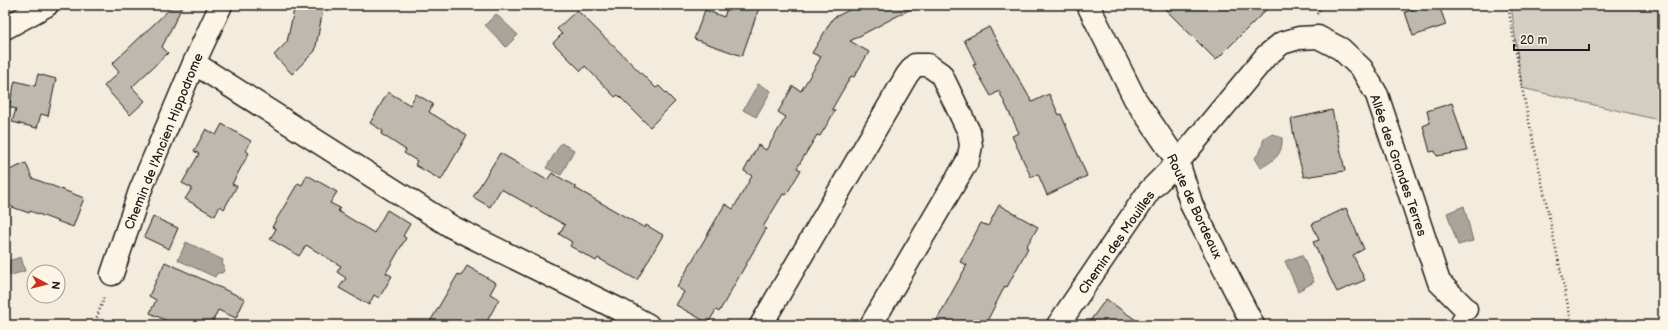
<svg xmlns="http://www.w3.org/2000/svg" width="1668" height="330" font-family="'Balsamiq Sans',sans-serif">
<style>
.green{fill:#d3cec1;stroke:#78756e}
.water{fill:#aaa59b;stroke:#716e68}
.building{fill:#beb9ae;stroke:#1c1c1c}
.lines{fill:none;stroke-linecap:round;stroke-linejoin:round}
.lane-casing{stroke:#1c1c1c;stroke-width:18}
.street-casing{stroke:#1c1c1c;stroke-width:25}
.secondary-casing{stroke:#1c1c1c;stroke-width:25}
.path{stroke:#1c1c1c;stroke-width:2.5;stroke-dasharray:1 3;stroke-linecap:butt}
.lane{stroke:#fcf5e5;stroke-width:15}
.street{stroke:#fcf5e5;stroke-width:22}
.secondary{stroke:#fcf5e5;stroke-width:22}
.labels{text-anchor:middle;stroke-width:3;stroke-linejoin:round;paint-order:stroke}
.street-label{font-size:13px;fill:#1c1c1c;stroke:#fcf5e5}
</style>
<rect width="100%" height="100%" fill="#f3ecdd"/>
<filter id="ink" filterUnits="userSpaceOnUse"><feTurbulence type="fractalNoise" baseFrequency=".025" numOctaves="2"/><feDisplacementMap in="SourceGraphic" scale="8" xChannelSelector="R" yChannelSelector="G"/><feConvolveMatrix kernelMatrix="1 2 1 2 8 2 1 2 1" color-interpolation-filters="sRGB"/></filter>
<g filter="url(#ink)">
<path class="green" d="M 1511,5 L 1663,5 L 1663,121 L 1522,88 Z"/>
<path class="water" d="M 496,14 L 518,35 L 506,47 L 485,25 Z
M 758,84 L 771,91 L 756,117 L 743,110 Z
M 1273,134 L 1282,138 C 1283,155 1274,160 1261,168 L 1255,158 L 1261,150 L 1264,138 Z
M 561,143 L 574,150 L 561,175 L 546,168 Z
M 1464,206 L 1473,241 L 1458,245 L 1447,213 Z
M 186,242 L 223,260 L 222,263 L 224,266 L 224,271 L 222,273 L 217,273 L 215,277 L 178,260 Z
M 1302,255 L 1314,282 L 1298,291 L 1285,261 Z
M 21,257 L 25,271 L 5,277 L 5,262 Z"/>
<path class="building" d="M 174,5 L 183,5 L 162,47 L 168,53 L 132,87 L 145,101 L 130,115 L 104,86 L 119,72 L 112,64 Z
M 295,5 L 324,5 L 315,51 L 292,74 L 274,55 L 287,42 Z
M 728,5 L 760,5 L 742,56 L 694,39 L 705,10 L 724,17 Z
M 846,5 L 918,5 L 850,41 L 869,52 L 854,77 L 851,76 L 832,109 L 835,111 L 820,136 L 817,135 L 797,168 L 801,170 L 786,195 L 783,194 L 763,227 L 766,229 L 719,312 L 716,310 L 708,323 L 676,305 L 684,292 L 677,287 L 725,204 L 733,209 L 752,176 L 744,171 L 758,145 L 766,150 L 786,117 L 778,112 L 793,86 L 801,91 L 821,57 L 812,53 L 833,18 L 849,10 Z
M 1161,5 L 1271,5 L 1216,60 Z
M 1410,5 L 1439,5 L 1446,25 L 1413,36 L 1405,12 L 1412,10 Z
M 577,10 L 656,88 L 659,86 L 675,102 L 650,127 L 618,95 L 615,97 L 585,66 L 581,71 L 553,43 L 562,34 L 557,29 Z
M 989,27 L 1032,102 L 1049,94 L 1059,115 L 1061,114 L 1087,176 L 1047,195 L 1038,174 L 1031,177 L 1012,136 L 1019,133 L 999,91 L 991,96 L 973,65 L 976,64 L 964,40 Z
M 38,74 L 56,79 L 48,116 L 41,114 L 37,128 L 12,122 L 16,109 L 9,107 L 15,81 L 35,86 Z
M 388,92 L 410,105 L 416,94 L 433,104 L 429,112 L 467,135 L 441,180 L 415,165 L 417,161 L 404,153 L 406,150 L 381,134 L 383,131 L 370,123 Z
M 1452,103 L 1467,151 L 1437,156 L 1435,151 L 1430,152 L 1423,126 L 1430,123 L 1427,111 Z
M 1332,110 L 1345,171 L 1304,177 L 1296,149 L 1291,119 Z
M 222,124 L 251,141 L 246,151 L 249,153 L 232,184 L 237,186 L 224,209 L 220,206 L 215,216 L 185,199 L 192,188 L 182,183 L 199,154 L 194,151 L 206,129 L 216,135 Z
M 500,153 L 547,180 L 552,173 L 576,187 L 575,188 L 645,228 L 646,225 L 663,235 L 637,280 L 598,258 L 596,261 L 570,246 L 572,242 L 559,234 L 565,225 L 501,189 L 490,207 L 473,197 Z
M 26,163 L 32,178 L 84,198 L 73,227 L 30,211 L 29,213 L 12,207 L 9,204 L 5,194 L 5,172 Z
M 307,175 L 337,192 L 330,203 L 340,208 L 338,211 L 374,233 L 387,210 L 410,224 L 403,236 L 406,238 L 386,273 L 392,276 L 379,298 L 374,295 L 369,305 L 339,288 L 346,278 L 337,272 L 341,266 L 306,245 L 299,256 L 270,239 L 276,229 L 272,227 L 298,183 L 302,185 Z
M 999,205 L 1038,227 L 1026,247 L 1028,248 L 1007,287 L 1005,286 L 985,325 L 934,325 L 967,265 L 960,262 L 981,223 L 988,226 Z
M 1346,208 L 1364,249 L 1353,255 L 1365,280 L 1337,292 L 1313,242 L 1319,240 L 1312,224 Z
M 153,217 L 178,228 L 169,249 L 144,237 Z
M 165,262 L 245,299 L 236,318 L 218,310 L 211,325 L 176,325 L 150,313 L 156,300 L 149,296 Z
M 467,266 L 496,283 L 490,294 L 499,299 L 485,325 L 428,325 L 458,274 L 461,276 Z
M 1106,299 L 1143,325 L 1087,325 Z"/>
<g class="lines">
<g class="lane-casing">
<path id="lane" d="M 1457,325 L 1466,309"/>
</g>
<g class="street-casing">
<path id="street" d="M 5,28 L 47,5
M 194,63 L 452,227 L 620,310 L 648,325
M 112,274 L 140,191 L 194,63 L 221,5
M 761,325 L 907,75 L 915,65 L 928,65 L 941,74 L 969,132 L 971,146 L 968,160 L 871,325
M 1058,325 L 1149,191 L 1178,162 L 1266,56 L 1282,43 L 1299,38 L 1318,37 L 1341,49 L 1362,69 L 1377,95 L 1439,282 L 1466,309"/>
</g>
<g class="secondary-casing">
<path id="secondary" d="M 1088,5 L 1135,99 L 1178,162 L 1192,206 L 1253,325"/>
</g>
<path class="path" d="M 1508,5 L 1522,88 L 1572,325
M 1317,14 L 1323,5
M 94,325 L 105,295"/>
<use href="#lane" class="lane"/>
<use href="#street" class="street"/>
<use href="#secondary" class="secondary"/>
</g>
</g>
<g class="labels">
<g class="street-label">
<text transform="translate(163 141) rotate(-68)" y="5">Chemin de l'Ancien Hippodrome</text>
<text transform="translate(1399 165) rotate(71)" y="5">Allée des Grandes Terres</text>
<text transform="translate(1195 206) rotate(65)" y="5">Route de Bordeaux</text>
<text transform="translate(1116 242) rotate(-55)" y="5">Chemin des Mouilles</text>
</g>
</g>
<rect width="1668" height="330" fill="none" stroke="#fcf5e5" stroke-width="20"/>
<rect x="10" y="10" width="1648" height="310" fill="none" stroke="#1c1c1c" stroke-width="1.5" filter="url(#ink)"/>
<g transform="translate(46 284) rotate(97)"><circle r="19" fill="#fcf5e5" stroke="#a29e95"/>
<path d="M0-3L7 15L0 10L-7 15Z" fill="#c8321e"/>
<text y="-6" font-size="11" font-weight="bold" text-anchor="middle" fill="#1c1c1c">N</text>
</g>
<path d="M1514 44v6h75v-6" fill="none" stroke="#1c1c1c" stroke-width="2"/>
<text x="1520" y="44" font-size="12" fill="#1c1c1c" stroke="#fcf5e5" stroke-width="3" paint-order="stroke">20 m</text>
</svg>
